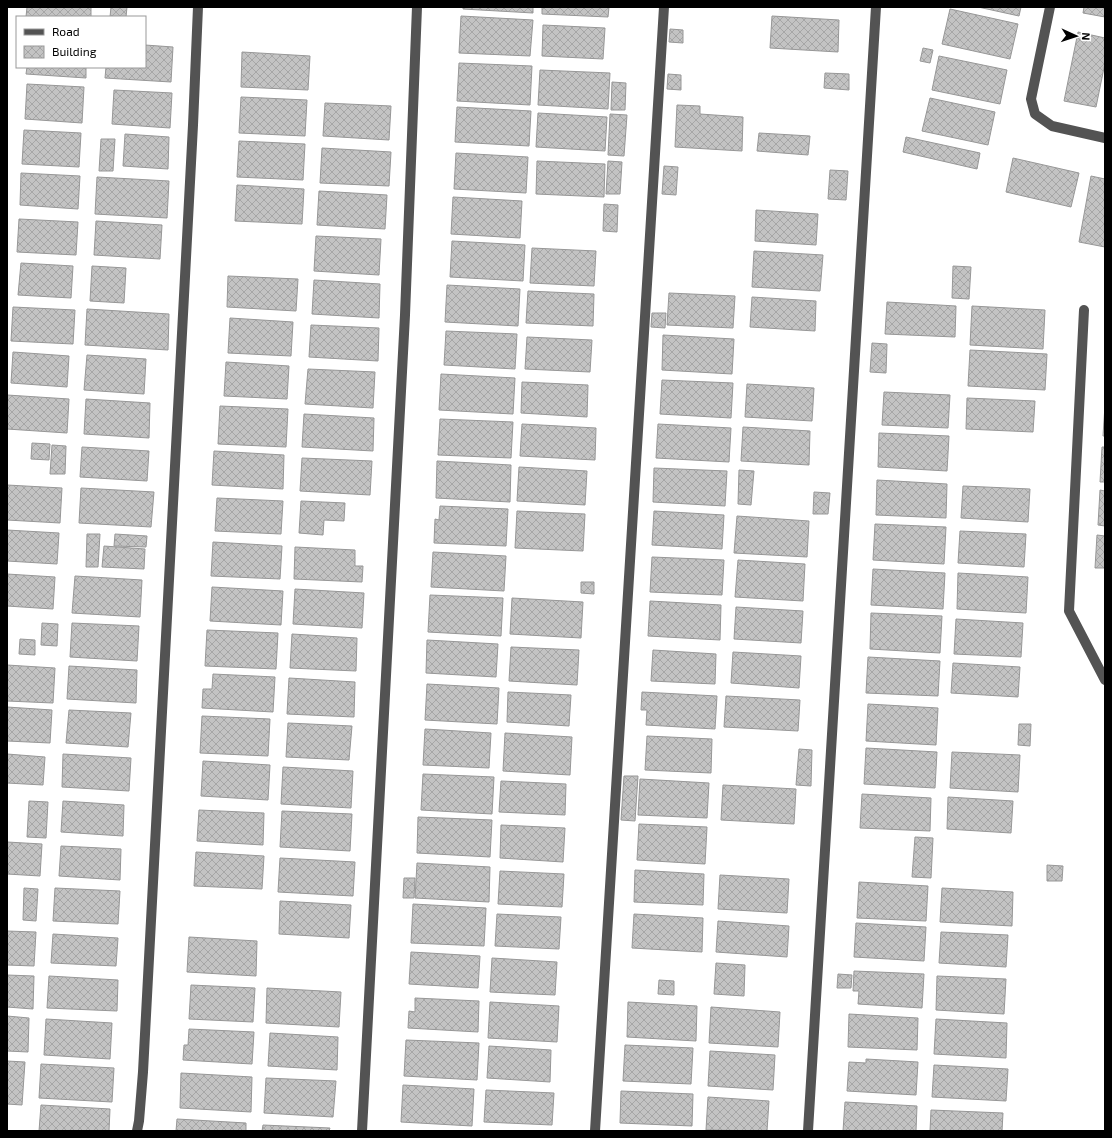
<svg xmlns="http://www.w3.org/2000/svg" width="1112" height="1138" font-family="'Exo 2',sans-serif">
<style>
.building{fill:url(#building-cross-hatch);stroke:#979797}
.lines{fill:none;stroke-linecap:round;stroke-linejoin:round}
.minor{stroke:#535353;stroke-width:10}
</style>
<defs>
<pattern id="building-cross-hatch" width="8" height="8" patternUnits="userSpaceOnUse"><rect width="8" height="8" fill="#c3c3c3"/><path d="M0 0l8 8M0 8l8-8" fill="none" stroke="#a6a6a6"/></pattern>
</defs>
<rect width="100%" height="100%" fill="#fff"/>
<path class="building" d="M 27,7 L 91,7 L 91,17 L 26,17 Z
M 111,7 L 127,7 L 126,17 L 110,17 Z
M 463,7 L 533,7 L 533,13 L 463,9 Z
M 542,7 L 609,7 L 608,17 L 542,14 Z
M 978,7 L 1021,7 L 1019,16 Z
M 1084,7 L 1105,7 L 1105,17 L 1083,13 Z
M 950,9 L 1018,24 L 1010,59 L 942,44 Z
M 461,16 L 533,20 L 530,56 L 459,53 Z
M 772,16 L 839,20 L 838,52 L 770,48 Z
M 543,25 L 605,28 L 603,59 L 542,56 Z
M 670,29 L 683,30 L 683,43 L 669,42 Z
M 1078,32 L 1105,38 L 1105,63 L 1096,107 L 1064,101 Z
M 145,45 L 173,47 L 171,82 L 105,78 L 106,67 L 145,67 Z
M 923,48 L 933,50 L 930,63 L 920,61 Z
M 242,52 L 310,56 L 308,90 L 241,87 Z
M 939,56 L 1007,70 L 1000,104 L 932,90 Z
M 459,63 L 532,66 L 530,105 L 457,101 Z
M 27,67 L 86,67 L 86,78 L 26,74 Z
M 540,70 L 610,73 L 608,109 L 538,105 Z
M 825,73 L 849,74 L 849,90 L 824,88 Z
M 668,74 L 681,75 L 681,90 L 667,89 Z
M 612,82 L 626,83 L 625,110 L 611,110 Z
M 27,84 L 84,87 L 82,123 L 25,119 Z
M 114,90 L 172,93 L 170,128 L 112,124 Z
M 241,97 L 307,100 L 305,136 L 239,133 Z
M 930,98 L 995,112 L 988,145 L 922,131 Z
M 325,103 L 391,106 L 389,140 L 323,136 Z
M 677,105 L 700,106 L 700,114 L 743,117 L 742,151 L 675,147 Z
M 457,107 L 531,111 L 529,146 L 455,142 Z
M 538,113 L 607,117 L 605,151 L 536,147 Z
M 610,114 L 627,115 L 624,156 L 608,155 Z
M 24,130 L 81,133 L 79,167 L 22,164 Z
M 759,133 L 810,136 L 808,155 L 757,151 Z
M 125,134 L 169,137 L 168,169 L 123,166 Z
M 906,137 L 980,153 L 977,169 L 903,152 Z
M 101,139 L 115,139 L 113,171 L 99,171 Z
M 239,141 L 305,144 L 303,180 L 237,177 Z
M 322,148 L 391,152 L 389,186 L 320,183 Z
M 456,153 L 528,157 L 526,193 L 454,189 Z
M 1013,158 L 1079,173 L 1071,207 L 1006,192 Z
M 537,161 L 605,164 L 604,197 L 536,194 Z
M 608,161 L 622,162 L 620,194 L 606,194 Z
M 664,166 L 678,167 L 676,195 L 662,194 Z
M 830,170 L 848,171 L 846,200 L 828,199 Z
M 21,173 L 80,176 L 78,209 L 20,205 Z
M 1091,176 L 1105,179 L 1105,247 L 1079,242 Z
M 97,177 L 169,181 L 167,218 L 95,214 Z
M 237,185 L 304,189 L 302,224 L 235,221 Z
M 319,191 L 387,195 L 385,229 L 317,225 Z
M 453,197 L 522,201 L 520,238 L 451,234 Z
M 604,204 L 618,205 L 617,232 L 603,231 Z
M 756,210 L 818,214 L 816,245 L 755,241 Z
M 19,219 L 78,222 L 76,255 L 17,252 Z
M 96,221 L 162,225 L 160,259 L 94,255 Z
M 316,236 L 381,239 L 379,275 L 314,271 Z
M 452,241 L 525,245 L 523,281 L 450,277 Z
M 532,248 L 596,251 L 594,286 L 530,283 Z
M 754,251 L 823,255 L 820,291 L 752,287 Z
M 21,263 L 73,266 L 71,298 L 18,295 Z
M 92,266 L 126,268 L 124,303 L 90,301 Z
M 953,266 L 971,267 L 969,299 L 952,298 Z
M 228,276 L 298,279 L 296,311 L 227,307 Z
M 314,280 L 380,284 L 379,318 L 312,314 Z
M 447,285 L 520,289 L 518,326 L 445,322 Z
M 528,291 L 594,294 L 593,326 L 526,323 Z
M 669,293 L 735,296 L 733,328 L 667,325 Z
M 752,297 L 816,301 L 815,331 L 750,327 Z
M 887,302 L 956,306 L 955,337 L 885,334 Z
M 972,306 L 1045,310 L 1043,349 L 970,345 Z
M 13,307 L 75,310 L 73,344 L 11,341 Z
M 87,309 L 169,314 L 168,350 L 85,345 Z
M 652,313 L 666,313 L 665,328 L 651,327 Z
M 230,318 L 293,322 L 291,356 L 228,353 Z
M 311,325 L 379,328 L 378,361 L 309,357 Z
M 446,331 L 517,334 L 515,369 L 444,365 Z
M 663,335 L 734,339 L 732,374 L 662,370 Z
M 527,337 L 592,340 L 590,372 L 525,369 Z
M 872,343 L 887,344 L 886,373 L 870,372 Z
M 970,350 L 1047,354 L 1045,390 L 968,386 Z
M 13,352 L 69,356 L 67,387 L 11,383 Z
M 87,355 L 146,359 L 144,394 L 84,390 Z
M 226,362 L 289,366 L 287,399 L 224,396 Z
M 308,369 L 375,372 L 373,408 L 305,404 Z
M 441,374 L 515,378 L 513,414 L 439,410 Z
M 662,380 L 733,383 L 731,418 L 660,414 Z
M 522,382 L 588,385 L 587,417 L 521,413 Z
M 747,384 L 814,388 L 812,421 L 745,417 Z
M 884,392 L 950,395 L 948,428 L 882,425 Z
M 7,395 L 69,399 L 67,433 L 7,429 Z
M 967,398 L 1035,401 L 1033,432 L 966,429 Z
M 86,399 L 150,403 L 149,438 L 84,434 Z
M 1105,405 L 1105,436 L 1103,436 Z
M 220,406 L 288,409 L 286,447 L 218,444 Z
M 304,414 L 374,418 L 373,451 L 302,447 Z
M 440,419 L 513,422 L 511,458 L 438,455 Z
M 522,424 L 596,428 L 595,460 L 520,456 Z
M 658,424 L 731,428 L 729,462 L 656,458 Z
M 743,427 L 810,431 L 809,465 L 741,461 Z
M 879,433 L 949,436 L 947,471 L 878,467 Z
M 32,443 L 50,444 L 49,460 L 31,459 Z
M 52,445 L 66,446 L 65,474 L 50,474 Z
M 82,447 L 149,451 L 147,481 L 80,477 Z
M 1102,447 L 1105,447 L 1105,482 L 1100,482 Z
M 214,451 L 284,455 L 283,489 L 212,485 Z
M 302,458 L 372,461 L 370,495 L 300,491 Z
M 437,461 L 511,465 L 510,502 L 436,498 Z
M 519,467 L 587,471 L 585,505 L 517,501 Z
M 654,468 L 727,471 L 725,506 L 653,502 Z
M 739,470 L 754,471 L 751,505 L 738,504 Z
M 877,480 L 947,484 L 946,518 L 876,515 Z
M 7,485 L 62,488 L 60,523 L 7,520 Z
M 963,486 L 1030,489 L 1028,522 L 961,518 Z
M 81,488 L 154,492 L 151,527 L 79,523 Z
M 1100,490 L 1105,491 L 1105,526 L 1098,525 Z
M 814,492 L 830,493 L 828,514 L 813,514 Z
M 217,498 L 283,501 L 281,534 L 215,531 Z
M 301,501 L 345,503 L 344,521 L 324,520 L 323,535 L 299,533 Z
M 440,506 L 508,509 L 506,546 L 434,543 L 435,519 L 439,520 Z
M 517,511 L 585,514 L 583,551 L 515,548 Z
M 654,511 L 724,515 L 722,549 L 652,545 Z
M 737,516 L 809,521 L 807,557 L 734,553 Z
M 875,524 L 946,527 L 944,564 L 873,560 Z
M 7,530 L 59,533 L 57,564 L 7,561 Z
M 960,531 L 1026,534 L 1024,567 L 958,563 Z
M 87,534 L 100,534 L 98,567 L 86,567 Z
M 115,534 L 147,536 L 146,547 L 114,546 Z
M 1097,535 L 1105,536 L 1105,568 L 1095,568 Z
M 213,542 L 282,546 L 280,579 L 211,576 Z
M 104,546 L 145,549 L 144,569 L 102,567 Z
M 295,547 L 355,550 L 355,566 L 363,566 L 362,582 L 294,579 Z
M 433,552 L 506,556 L 504,591 L 431,587 Z
M 652,557 L 724,560 L 722,595 L 650,592 Z
M 738,560 L 805,564 L 803,601 L 735,597 Z
M 873,569 L 945,573 L 943,609 L 871,605 Z
M 958,573 L 1028,577 L 1026,613 L 957,609 Z
M 7,574 L 55,577 L 53,609 L 7,606 Z
M 75,576 L 142,580 L 140,617 L 72,613 Z
M 581,582 L 594,582 L 594,594 L 581,593 Z
M 212,587 L 283,591 L 281,625 L 210,621 Z
M 295,589 L 364,593 L 362,628 L 293,624 Z
M 430,595 L 503,598 L 501,636 L 428,632 Z
M 512,598 L 583,602 L 581,638 L 510,634 Z
M 650,601 L 721,605 L 720,640 L 648,636 Z
M 736,607 L 803,611 L 801,643 L 734,639 Z
M 871,613 L 942,616 L 940,653 L 870,649 Z
M 956,619 L 1023,623 L 1021,657 L 954,654 Z
M 42,623 L 58,624 L 57,646 L 41,645 Z
M 72,623 L 139,626 L 137,661 L 70,657 Z
M 207,630 L 278,633 L 276,669 L 205,666 Z
M 292,634 L 357,638 L 356,671 L 290,668 Z
M 20,639 L 35,640 L 35,655 L 19,654 Z
M 427,640 L 498,644 L 496,677 L 426,673 Z
M 511,647 L 579,650 L 577,685 L 509,681 Z
M 653,650 L 716,654 L 715,684 L 651,681 Z
M 733,652 L 801,656 L 799,688 L 731,683 Z
M 868,657 L 940,661 L 938,696 L 866,693 Z
M 953,663 L 1020,667 L 1018,697 L 951,693 Z
M 7,665 L 55,668 L 53,703 L 7,701 Z
M 69,666 L 137,670 L 136,703 L 67,699 Z
M 213,674 L 275,677 L 273,712 L 202,708 L 203,689 L 212,689 Z
M 289,678 L 355,682 L 354,717 L 287,714 Z
M 427,684 L 499,688 L 497,724 L 425,720 Z
M 508,692 L 571,695 L 569,726 L 507,722 Z
M 642,692 L 717,696 L 715,729 L 646,725 L 647,710 L 641,710 Z
M 726,696 L 800,700 L 798,731 L 724,727 Z
M 868,704 L 938,708 L 936,745 L 866,741 Z
M 7,707 L 52,710 L 50,743 L 7,741 Z
M 69,710 L 131,713 L 128,747 L 66,743 Z
M 202,716 L 270,719 L 268,756 L 200,753 Z
M 288,723 L 352,726 L 349,760 L 286,757 Z
M 1019,724 L 1031,724 L 1030,746 L 1018,745 Z
M 425,729 L 491,733 L 489,768 L 423,765 Z
M 505,733 L 572,737 L 570,775 L 503,771 Z
M 647,736 L 712,739 L 711,773 L 645,770 Z
M 866,748 L 937,752 L 935,788 L 864,784 Z
M 799,749 L 812,750 L 811,786 L 796,785 Z
M 952,752 L 1020,755 L 1018,792 L 950,788 Z
M 7,754 L 45,757 L 43,785 L 7,783 Z
M 63,754 L 131,758 L 129,791 L 62,787 Z
M 203,761 L 270,765 L 268,800 L 201,796 Z
M 283,767 L 353,771 L 351,808 L 281,804 Z
M 423,774 L 494,777 L 492,814 L 421,810 Z
M 624,776 L 638,776 L 635,821 L 621,820 Z
M 640,779 L 709,783 L 707,818 L 638,815 Z
M 501,781 L 566,784 L 565,815 L 499,812 Z
M 723,785 L 796,789 L 794,824 L 721,820 Z
M 862,794 L 931,798 L 930,831 L 860,828 Z
M 948,797 L 1013,801 L 1011,833 L 947,829 Z
M 29,801 L 48,802 L 46,838 L 27,837 Z
M 63,801 L 124,805 L 123,836 L 61,832 Z
M 199,810 L 264,813 L 263,845 L 197,841 Z
M 282,811 L 352,814 L 350,851 L 280,847 Z
M 418,817 L 492,820 L 490,857 L 417,853 Z
M 639,824 L 707,827 L 705,864 L 637,860 Z
M 501,825 L 565,828 L 563,862 L 500,858 Z
M 915,837 L 933,838 L 931,878 L 912,877 Z
M 7,842 L 42,844 L 40,876 L 7,874 Z
M 61,846 L 121,849 L 120,880 L 59,876 Z
M 196,852 L 264,856 L 262,889 L 194,886 Z
M 280,858 L 355,862 L 353,896 L 278,892 Z
M 417,863 L 490,867 L 489,902 L 415,898 Z
M 1047,865 L 1063,866 L 1062,881 L 1047,881 Z
M 635,870 L 704,874 L 703,905 L 634,902 Z
M 500,871 L 564,874 L 562,907 L 498,904 Z
M 720,875 L 789,879 L 787,913 L 718,909 Z
M 404,878 L 415,878 L 414,898 L 403,898 Z
M 859,882 L 928,886 L 926,921 L 857,918 Z
M 24,888 L 38,889 L 36,921 L 23,920 Z
M 55,888 L 120,891 L 118,924 L 53,921 Z
M 942,888 L 1013,892 L 1012,926 L 940,922 Z
M 280,901 L 351,905 L 349,938 L 279,934 Z
M 413,904 L 486,908 L 484,946 L 411,943 Z
M 497,914 L 561,917 L 559,949 L 495,946 Z
M 634,914 L 703,918 L 702,952 L 632,948 Z
M 718,921 L 789,926 L 787,957 L 716,952 Z
M 856,923 L 926,927 L 924,961 L 854,957 Z
M 7,931 L 36,932 L 34,966 L 7,965 Z
M 941,932 L 1008,935 L 1006,967 L 939,963 Z
M 53,934 L 118,938 L 116,966 L 51,963 Z
M 189,937 L 257,941 L 256,976 L 187,972 Z
M 411,952 L 480,956 L 478,988 L 409,984 Z
M 492,958 L 557,962 L 555,995 L 490,992 Z
M 716,963 L 745,965 L 744,996 L 714,994 Z
M 854,971 L 924,974 L 922,1008 L 858,1004 L 859,991 L 853,991 Z
M 838,974 L 852,975 L 851,988 L 837,988 Z
M 7,975 L 34,976 L 33,1009 L 7,1007 Z
M 49,976 L 118,980 L 117,1011 L 47,1008 Z
M 937,976 L 1006,979 L 1004,1014 L 936,1010 Z
M 659,980 L 674,981 L 674,995 L 658,994 Z
M 191,985 L 255,988 L 253,1022 L 189,1019 Z
M 267,988 L 341,992 L 339,1027 L 266,1023 Z
M 415,998 L 479,1001 L 478,1032 L 408,1028 L 409,1011 L 415,1012 Z
M 490,1002 L 559,1006 L 557,1042 L 488,1038 Z
M 628,1002 L 697,1006 L 696,1041 L 627,1037 Z
M 711,1007 L 780,1012 L 778,1047 L 709,1043 Z
M 849,1014 L 918,1018 L 917,1050 L 848,1047 Z
M 7,1016 L 29,1018 L 28,1052 L 7,1051 Z
M 46,1019 L 112,1023 L 110,1059 L 44,1055 Z
M 936,1019 L 1007,1023 L 1006,1058 L 934,1054 Z
M 189,1029 L 254,1032 L 252,1064 L 183,1060 L 184,1045 L 188,1045 Z
M 270,1033 L 338,1037 L 337,1070 L 268,1066 Z
M 406,1040 L 479,1043 L 477,1080 L 404,1076 Z
M 625,1045 L 693,1048 L 691,1084 L 623,1081 Z
M 489,1046 L 551,1050 L 550,1082 L 487,1078 Z
M 710,1051 L 775,1055 L 773,1090 L 708,1086 Z
M 866,1059 L 918,1062 L 916,1095 L 847,1091 L 849,1062 L 866,1063 Z
M 7,1061 L 25,1062 L 22,1105 L 7,1104 Z
M 41,1064 L 114,1068 L 112,1102 L 39,1098 Z
M 934,1065 L 1008,1069 L 1006,1101 L 932,1097 Z
M 181,1073 L 252,1077 L 251,1112 L 180,1108 Z
M 266,1078 L 336,1081 L 333,1117 L 264,1113 Z
M 403,1085 L 474,1089 L 472,1126 L 401,1122 Z
M 486,1090 L 554,1093 L 552,1125 L 484,1122 Z
M 621,1091 L 693,1094 L 692,1126 L 620,1123 Z
M 708,1097 L 769,1101 L 767,1131 L 706,1130 Z
M 845,1102 L 917,1106 L 916,1131 L 843,1131 Z
M 41,1105 L 110,1109 L 109,1131 L 39,1131 Z
M 931,1110 L 1003,1113 L 1002,1131 L 930,1131 Z
M 177,1119 L 246,1123 L 246,1131 L 176,1131 Z
M 263,1125 L 330,1128 L 329,1131 L 262,1131 Z"/>
<g class="lines">
<path class="minor" d="M 1050,7 L 1031,99 L 1035,114 L 1052,126 L 1105,138
M 1084,310 L 1069,611 L 1105,680
M 137,1131 L 139,1121 L 143,1072 L 193,125 L 198,7
M 362,1131 L 405,315 L 417,7
M 595,1131 L 664,7
M 808,1131 L 876,7"/>
</g>
<rect width="1112" height="1138" fill="none" stroke="#000000" stroke-width="16"/>
<rect x="16" y="16" width="130" height="52" fill="#ffffff" stroke="#999999"/>
<rect x="24" y="29" width="20" height="6" fill="#535353" stroke="#999999"/>
<text x="52" y="36" font-size="12" fill="#000000">Road</text>
<rect x="24" y="46" width="20" height="12" fill="url(#building-cross-hatch)" stroke="#999999"/>
<text x="52" y="56" font-size="12" fill="#000000">Building</text>
<g transform="translate(1076 36) rotate(93)" stroke="#ffffff" stroke-width="3" paint-order="stroke">
<path d="M0-3L7 15L0 10L-7 15Z" fill="#000000"/>
<text y="-6" font-size="11" font-weight="bold" text-anchor="middle" fill="#000000">N</text>
</g>
</svg>
